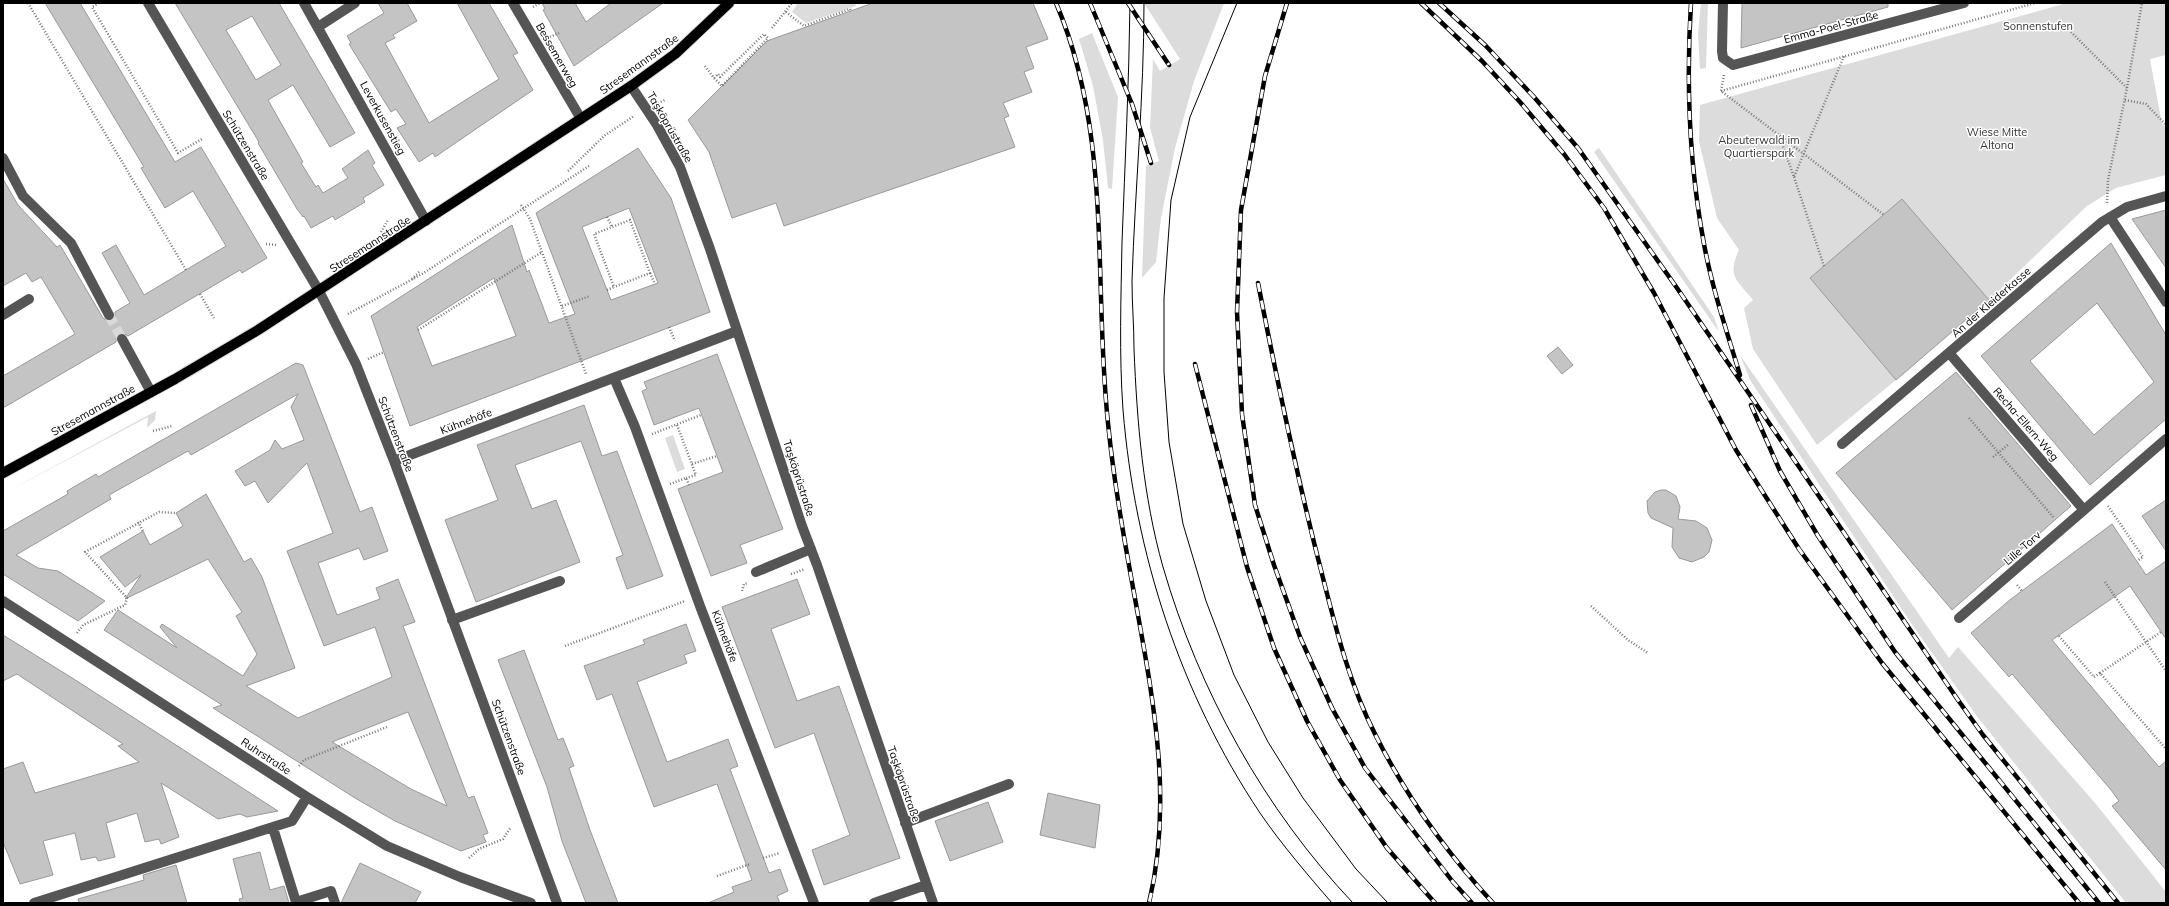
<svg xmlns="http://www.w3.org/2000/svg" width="2169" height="906" font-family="Mulish,sans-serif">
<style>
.green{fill:#dcdcdc}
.building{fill:#c4c4c4;stroke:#999;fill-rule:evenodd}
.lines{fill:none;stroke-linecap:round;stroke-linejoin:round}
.minor-tunnel{stroke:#d9d9d9;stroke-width:10;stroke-dasharray:10 5;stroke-linecap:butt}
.major-casing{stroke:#dbdbdb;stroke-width:12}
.path{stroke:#777;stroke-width:2.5;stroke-dasharray:1 2;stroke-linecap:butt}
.minor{stroke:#555;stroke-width:10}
.major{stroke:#000;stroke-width:10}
.tram{stroke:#000;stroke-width:1}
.rail-casing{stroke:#000;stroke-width:4.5}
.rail{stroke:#fff;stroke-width:3;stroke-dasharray:9;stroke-linecap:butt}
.labels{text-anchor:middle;stroke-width:3;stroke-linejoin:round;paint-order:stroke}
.park-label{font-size:11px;fill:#333;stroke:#fff}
.street-label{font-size:11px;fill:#000;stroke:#fff}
</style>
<rect width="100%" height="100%" fill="#fff"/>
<path class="green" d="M 798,3 L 855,3 L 856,6 L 806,23 L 792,12 Z
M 1144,3 L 1224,3 L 1194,81 L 1175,148 L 1161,218 L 1156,262 L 1142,278 L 1146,166 L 1159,161 L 1150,128 L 1153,59 L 1160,71 L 1180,59 Z
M 1701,3 L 1708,3 L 1706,68 L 1700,69 L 1698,34 Z
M 2067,3 L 2166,3 L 2166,55 L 2150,59 L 2162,124 L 2166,127 L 2166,175 L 2116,188 L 2087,206 L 1989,300 L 1902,200 L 1810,278 L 1896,380 L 1817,445 L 1753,349 L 1744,308 L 1753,300 C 1736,279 1727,277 1739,250 L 1717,218 L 1699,141 L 1700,105 Z
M 1092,33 L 1118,97 L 1112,189 L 1108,188 L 1103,140 L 1093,86 L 1079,39 Z
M 1599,148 L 1714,317 L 1719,332 L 1594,152 Z
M 1740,355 L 1949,658 L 1958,647 L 2096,804 L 2166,892 L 2166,903 L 2126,903 L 1976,715 L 1911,623 L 1750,380 Z
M 156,411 L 155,420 L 147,428 L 148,417 L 3,494 Z
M 673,435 L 685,469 L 677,472 L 665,438 Z"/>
<path class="building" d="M 45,3 L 80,3 L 175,162 L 201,147 L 267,258 L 242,273 L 240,270 L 128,336 L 123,333 L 119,334 L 116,338 L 116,342 L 3,408 L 3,376 L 75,334 L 41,277 L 32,282 L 26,273 L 3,286 L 3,179 L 18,205 L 57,247 L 60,245 L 103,318 L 108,321 L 115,318 L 115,312 L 130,303 L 102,253 L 116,245 L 144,295 L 226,246 L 193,191 L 165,208 L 141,168 L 144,167 Z
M 175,3 L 279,3 L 355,133 L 330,147 L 293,85 L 268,100 L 303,162 L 301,163 L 316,187 L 318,185 L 323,193 L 348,178 L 342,169 L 368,150 L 375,163 L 372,165 L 384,185 L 363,198 L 365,202 L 335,220 L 333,216 L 311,228 L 304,216 L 303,217 L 297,209 L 258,143 L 259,142 ZM 252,16 L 281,65 L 256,80 L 226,30 Z
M 378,3 L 407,3 L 417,21 L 393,35 L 395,38 L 385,43 L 429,123 L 499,79 L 457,3 L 489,3 L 518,53 L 513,55 L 533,90 L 435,157 L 433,153 L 419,162 L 397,128 L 406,124 L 396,109 L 391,112 L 349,44 L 351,43 L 347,36 L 384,13 Z
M 542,3 L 575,3 L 586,22 L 611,3 L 663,3 L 574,66 L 543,10 L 545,9 Z
M 873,3 L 1033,3 L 1048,39 L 1026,47 L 1034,68 L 1024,72 L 1032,92 L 1003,103 L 1009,116 L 1004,118 L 1015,147 L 784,226 L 776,203 L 732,218 L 709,152 L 688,120 L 767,41 Z
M 1742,3 L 1888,3 L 1888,7 L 1741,48 Z
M 638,148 L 671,198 L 710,312 L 410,426 L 371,316 L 512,225 L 527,272 L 529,270 L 549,323 L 575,314 L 536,213 ZM 629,208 L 658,283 L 611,300 L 582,227 ZM 494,278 L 516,336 L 432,366 L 417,327 Z
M 1902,199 L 1989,300 L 1896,380 L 1810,278 Z
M 2166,210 L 2166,268 L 2132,219 Z
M 2111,243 L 2166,335 L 2166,419 L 2090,485 L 1981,356 ZM 2097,303 L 2154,382 L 2094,435 L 2030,361 Z
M 1558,347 L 1573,365 L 1562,374 L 1547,356 Z
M 717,354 L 783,529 L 740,545 L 747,563 L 711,576 L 678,489 L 723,472 L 699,408 L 654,425 L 642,391 L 647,389 L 644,382 Z
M 296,363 L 303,365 L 360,512 L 372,507 L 388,551 L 364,560 L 359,548 L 318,563 L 337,615 L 380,599 L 376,588 L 398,579 L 415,622 L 403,626 L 468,798 L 474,796 L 488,833 L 483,835 L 486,842 L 461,851 L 395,821 L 355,798 L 213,708 L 222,705 L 104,630 L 118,610 L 177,648 L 160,627 L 162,624 L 243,676 L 257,654 L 236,616 L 242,612 L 208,559 L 125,599 L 141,575 L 125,587 L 100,557 L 143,531 L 150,545 L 183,526 L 176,513 L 206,494 L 244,562 L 251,558 L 262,577 L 295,668 L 246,686 L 298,718 L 392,677 L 375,627 L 324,646 L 287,551 L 333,533 L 307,463 L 268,503 L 255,481 L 245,486 L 235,471 L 270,450 L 275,440 L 282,449 L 304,440 L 291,407 L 298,394 L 191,455 L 188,451 L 109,495 L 111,499 L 16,555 L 38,568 L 58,571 L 105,601 L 78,621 L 3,574 L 3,531 L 68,494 L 67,491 L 96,474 L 98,477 ZM 408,712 L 447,806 L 411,789 L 332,742 Z
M 1956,372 L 2071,506 L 1952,610 L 1836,473 Z
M 584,405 L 602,456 L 617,451 L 663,576 L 627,589 L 616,558 L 623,555 L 581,441 L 515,465 L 532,509 L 556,500 L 580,562 L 476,602 L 445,520 L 498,500 L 477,445 Z
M 1661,490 L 1666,490 L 1676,496 L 1680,507 L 1678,519 L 1696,521 L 1707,528 L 1712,540 L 1709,552 L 1704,557 L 1692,562 L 1679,558 L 1672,547 L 1673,528 L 1651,518 L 1648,513 L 1647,501 L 1655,492 Z
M 2166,500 L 2166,551 L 2142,516 Z
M 2112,524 L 2146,575 L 2166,561 L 2166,639 L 2130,586 L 2052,640 L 2159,767 L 2166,761 L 2166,870 L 2112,806 L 2119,801 L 2111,790 L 2012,674 L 2009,677 L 1971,633 L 2011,599 Z
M 797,579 L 810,614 L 771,629 L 797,701 L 839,686 L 900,858 L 824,885 L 812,850 L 850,835 L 814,733 L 775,748 L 722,607 Z
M 686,624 L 696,651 L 684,655 L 687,663 L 637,682 L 667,762 L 728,739 L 738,766 L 730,769 L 769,873 L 780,869 L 788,891 L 777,896 L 780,903 L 708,903 L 734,892 L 732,887 L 752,880 L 717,784 L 654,807 L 612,694 L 597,700 L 584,666 L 645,644 L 643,640 Z
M 3,635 L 77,681 L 278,811 L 247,817 L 240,814 L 218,819 L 161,783 L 179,837 L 161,844 L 159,839 L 145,842 L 137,813 L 106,823 L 115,857 L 98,861 L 96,857 L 81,860 L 75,833 L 43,841 L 53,875 L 20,884 L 3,842 L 3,769 L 23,762 L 35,793 L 139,762 L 118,746 L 123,744 L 17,674 L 3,681 Z
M 524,650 L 558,740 L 563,738 L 574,766 L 569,768 L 590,830 L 618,903 L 586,903 L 562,841 L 547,787 L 498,660 Z
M 1048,793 L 1100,805 L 1095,848 L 1040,835 Z
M 988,802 L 1003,842 L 950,861 L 935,821 Z
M 260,852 L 270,890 L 284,886 L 289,903 L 240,903 L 239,899 L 243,898 L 233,859 Z
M 360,863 L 421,892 L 415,903 L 341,903 Z
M 176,865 L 187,903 L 79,903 L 78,899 L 144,880 L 143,875 Z"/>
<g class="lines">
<path class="minor-tunnel" d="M 109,315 L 122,339"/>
<g class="major-casing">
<path id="major" d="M 3,473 L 175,379 L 258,330 L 631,86 L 675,54 L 729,3"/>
</g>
<path class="path" d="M 28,3 L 186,270
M 99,3 L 92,7 L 178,153 L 202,139
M 533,7 L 540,3
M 786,12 L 804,26 L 850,9 L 851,11
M 772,28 L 792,3
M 2071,32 L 2127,88 L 2108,180 L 2107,205
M 550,37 L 559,33
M 705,66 L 714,78 L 718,74 L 720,77 L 764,34 L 768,38 L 722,86 L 714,78
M 1724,75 L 1721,91 L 1884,215
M 2127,88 L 2142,3
M 1721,91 L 2035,3
M 2125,100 L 2146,104 L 2166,125
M 658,103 L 665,100
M 1780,138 L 1794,177 L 1844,56
M 568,171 L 604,136 L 634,116
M 1794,177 L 1824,266
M 521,205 L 530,219 L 586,374
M 607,217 L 612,227
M 381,232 L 388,220
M 266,244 L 276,245
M 650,273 L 655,284
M 412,279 L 420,271
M 607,290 L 614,287 L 594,234 L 630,220 L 650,273 L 614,287
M 200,294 L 214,318
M 562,306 L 590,296
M 348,314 L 422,274 L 589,166
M 669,327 L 675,341
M 418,330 L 542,252
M 368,359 L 384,352
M 1969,418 L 2054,518
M 677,425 L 696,475 L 686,478
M 153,431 L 172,426
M 652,434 L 701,415
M 1993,457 L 2009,444
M 692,464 L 717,456
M 670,484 L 686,478 L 689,485
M 2108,506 L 2143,557 L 2137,561
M 138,522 L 143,531
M 791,574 L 805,569
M 2105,582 L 2166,671
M 2017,585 L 2022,591
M 742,591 L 744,584 L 748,583
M 1591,606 L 1628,640 L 1648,653
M 77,633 L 83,625 L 125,605 L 127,598 L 85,552 L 159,512 L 176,513
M 2059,636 L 2094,677 L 2100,673 L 2166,749
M 565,646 L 685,601
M 2100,673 L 2161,632
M 299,766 L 304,760 L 387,727
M 469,858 L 479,849 L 503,839 L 511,827
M 763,858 L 780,853
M 717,876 L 750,864"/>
<path class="minor" d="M 148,3 L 319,291 L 356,364 L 394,461 L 557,903
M 304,3 L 426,221
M 513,3 L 581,119
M 1723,3 L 1722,51 L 1723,58 L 1733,65 L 1964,3
M 318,27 L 355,3
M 631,86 L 657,125 L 680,167 L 710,249 L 802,526 L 817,565 L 933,903
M 3,158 L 23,196 L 71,243 L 109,315
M 2110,217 L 2166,302
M 3,315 L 29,299
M 122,339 L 151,392
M 1950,354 L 2084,510
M 614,378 L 635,427 L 700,606 L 814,903
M 1842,444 L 2102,222 L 2127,207 L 2166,196
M 394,461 L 737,331
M 756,572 L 811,549
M 3,601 L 307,797 L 387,846 L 460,877 L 531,903
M 1959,618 L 2166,439
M 452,620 L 560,581
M 905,823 L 1009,784
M 273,828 L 296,902 L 331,891 L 335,903
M 34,903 L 292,821 L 307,797
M 874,903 L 926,885"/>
<use href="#major" class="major"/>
<path class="tram" d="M 1130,3 C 1129,83 1125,163 1122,242 C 1121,298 1119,355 1123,410 C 1135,554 1180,693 1260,813 C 1282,845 1307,874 1332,903
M 1144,3 C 1144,96 1135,189 1132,281 C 1132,304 1134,326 1134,349 C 1137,422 1143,496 1163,567 C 1199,691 1264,809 1353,903
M 1237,3 L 1190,117 L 1171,200 L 1164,298 L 1164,372 L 1169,442 L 1183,524 L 1206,601 L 1234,675 L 1268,742 L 1303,798 L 1356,869 L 1388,903"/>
<g class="rail-casing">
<path id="rail" d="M 1056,3 C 1113,136 1093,282 1108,423 C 1114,484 1125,544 1136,604 C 1154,703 1173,803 1149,903
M 1090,3 L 1132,104 L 1151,163
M 1128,3 L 1169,65
M 1287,3 L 1265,76 L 1241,210 L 1237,312 L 1242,414 L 1255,505 L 1274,565 L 1300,637 L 1332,708 L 1365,768 L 1453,882 L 1472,903
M 1421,3 L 1482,61 L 1520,102 L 1564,154 L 1604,208 L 1654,293 L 1736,450 L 1799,549 L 1882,663 L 2079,903
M 1439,3 L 1485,45 L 1534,97 L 1578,148 L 1677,288 L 1958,700 L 1983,735 L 2118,903
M 1691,3 C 1686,84 1689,164 1704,244 C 1712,288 1727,332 1740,375
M 1258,283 C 1277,380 1297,478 1322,574 C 1336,629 1349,683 1375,734 C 1406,796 1446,852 1493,903
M 1195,364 L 1247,567 L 1274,648 L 1307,721 L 1340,780 L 1387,848 L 1435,903
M 1751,405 L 1780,471 L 1818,536 L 1895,652 L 2099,903"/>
</g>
<use href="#rail" class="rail"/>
</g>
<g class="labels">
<g class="park-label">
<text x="2038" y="30">Sonnenstufen</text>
<text x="1997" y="136">Wiese Mitte<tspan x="1997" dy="13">Altona</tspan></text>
<text x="1759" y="144">Abeuterwald im<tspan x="1759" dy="13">Quartierspark</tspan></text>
</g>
<g class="street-label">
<text transform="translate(1831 27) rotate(-15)" y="4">Emma-Poel-Straße</text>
<text transform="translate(557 55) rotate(60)" y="4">Bessemerweg</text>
<text transform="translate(639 64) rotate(-36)" y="4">Stresemannstraße</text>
<text transform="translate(383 118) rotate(61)" y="4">Leverkusenstieg</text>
<text transform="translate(670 127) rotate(60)" y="4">Taşköprüstraße</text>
<text transform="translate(246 145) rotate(59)" y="4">Schützenstraße</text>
<text transform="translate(370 244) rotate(-33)" y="4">Stresemannstraße</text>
<text transform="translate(1991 302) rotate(-41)" y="4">An der Kleiderkasse</text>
<text transform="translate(93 410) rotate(-29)" y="4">Stresemannstraße</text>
<text transform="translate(466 421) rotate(-21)" y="4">Kühnehöfe</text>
<text transform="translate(2026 424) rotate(49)" y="4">Recha-Ellern-Weg</text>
<text transform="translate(396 434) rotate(69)" y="4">Schützenstraße</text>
<text transform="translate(799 478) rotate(72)" y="4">Taşköprüstraße</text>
<text transform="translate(2022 548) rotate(-41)" y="4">Lille Torv</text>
<text transform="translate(725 636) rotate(69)" y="4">Kühnehöfe</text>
<text transform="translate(509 737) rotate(70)" y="4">Schützenstraße</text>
<text transform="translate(266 756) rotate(33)" y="4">Ruhrstraße</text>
<text transform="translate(904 784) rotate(71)" y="4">Taşköprüstraße</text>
</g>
</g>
<rect width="2169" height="906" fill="none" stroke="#000000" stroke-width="8"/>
</svg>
